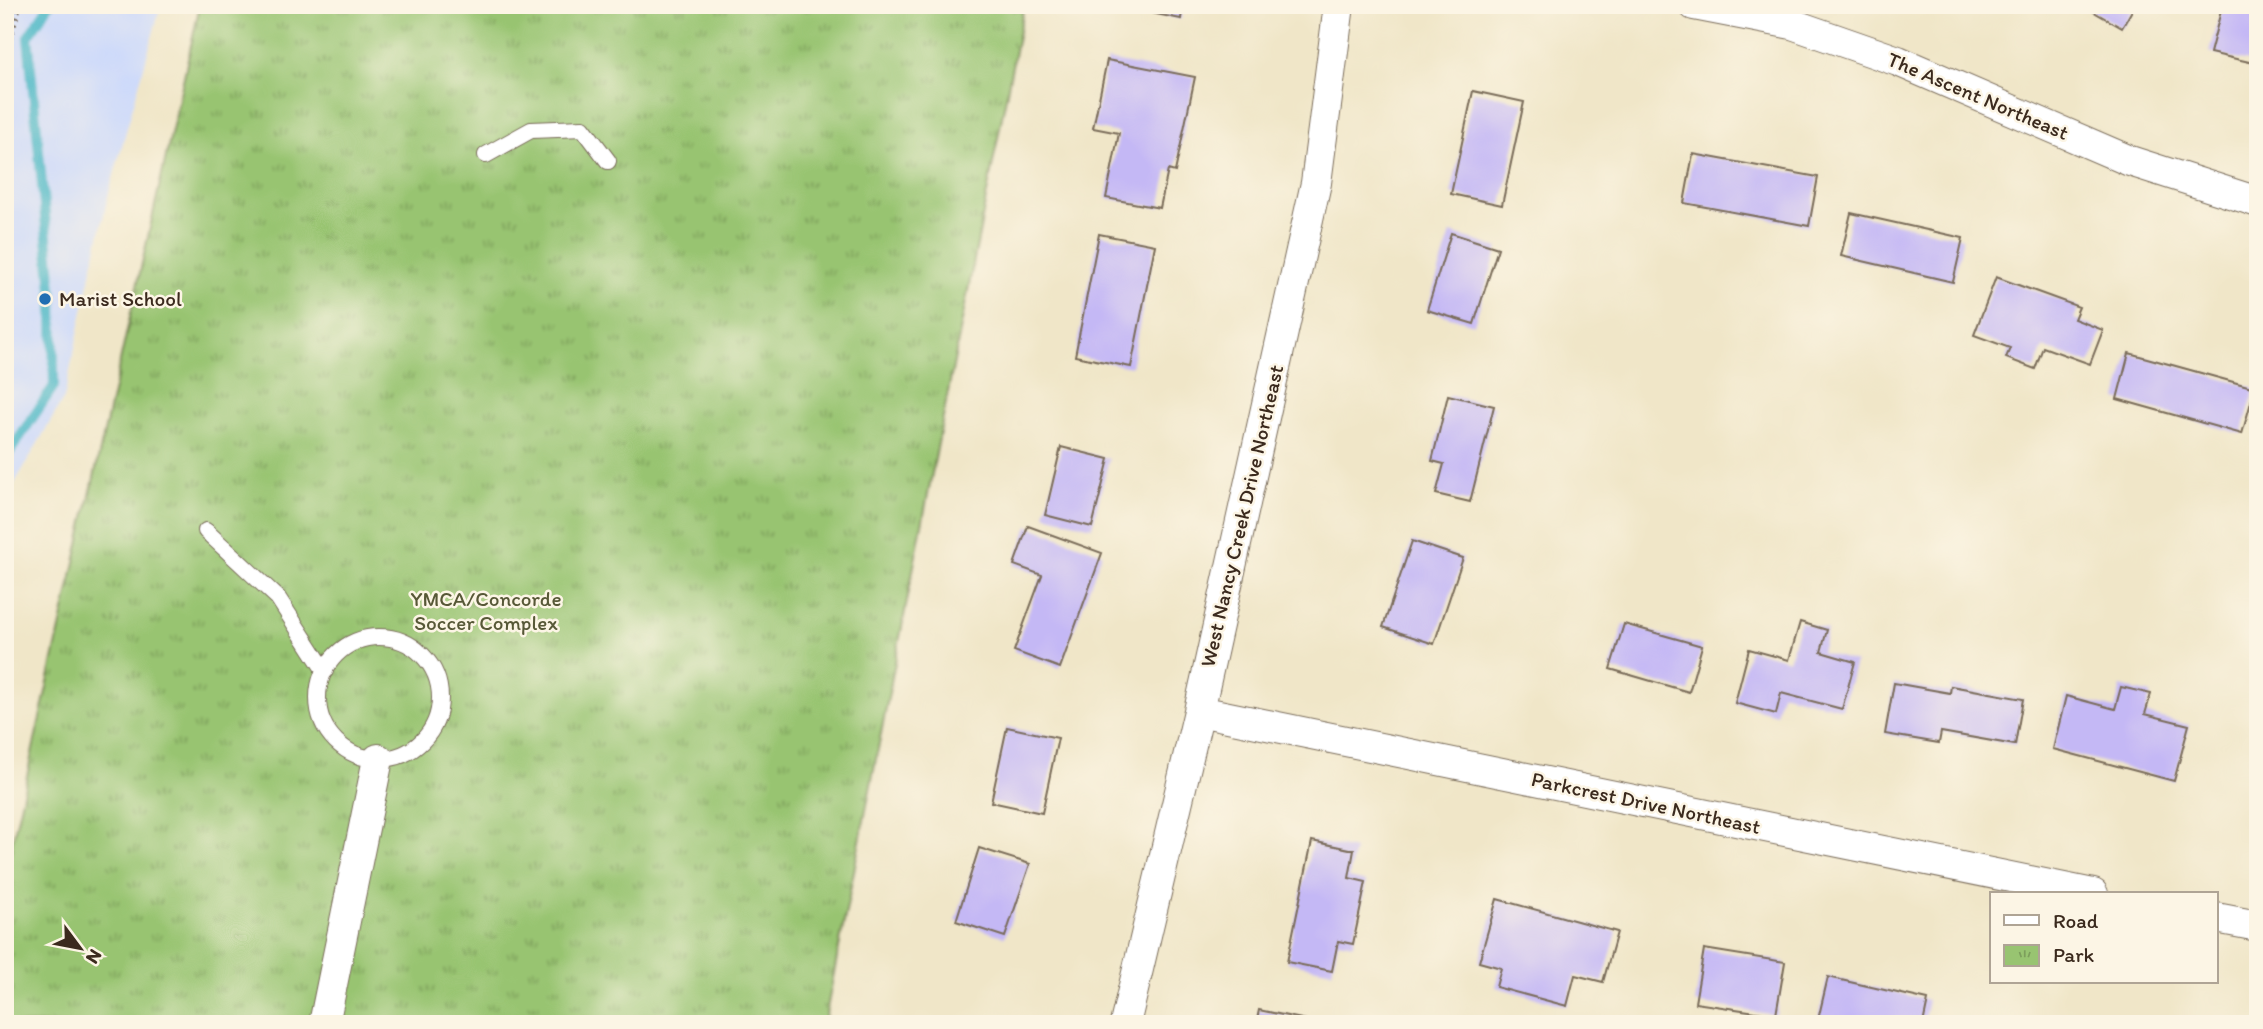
<svg xmlns="http://www.w3.org/2000/svg" width="2263" height="1029" font-family="Itim,sans-serif">
<style>
.built{fill:#cedafa}
.park{fill:url(#park-tufts);stroke:#6a7748;stroke-width:2}
.lines{fill:none;stroke-linecap:round;stroke-linejoin:round}
.stream{stroke:#4cb7c8;stroke-width:10}
.building{fill:#c4b8f5}
.service-casing{stroke:#7a6c5a;stroke-width:18}
.minor-casing{stroke:#7a6c5a;stroke-width:32}
.path{stroke:#7a6c5a;stroke-width:4.5;stroke-dasharray:2 5;stroke-linecap:butt}
.service{stroke:#fff;stroke-width:16}
.minor{stroke:#fff;stroke-width:30}
.poi-dot{fill:#1f6fb2;stroke:#fcf5e5;stroke-width:2.5}
.labels{text-anchor:middle;stroke-width:5;stroke-linejoin:round;paint-order:stroke}
.street-label{font-size:21px;fill:#3b2a1e;stroke:#fcf5e5}
.poi-label{font-size:21px;fill:#3b2a1e;stroke:#fcf5e5;text-anchor:start}
.park-label{font-size:21px;fill:#575837;stroke:#fcf5e5}
</style>
<defs>
<pattern id="park-tufts" width="24" height="20" patternUnits="userSpaceOnUse" patternTransform="scale(1.75)"><rect width="24" height="20" fill="#98c471"/><path d="M3 7l-1-3M5 7V3M7 7l1-3M15 17l-1-3M17 17v-4M19 17l1-3" fill="none" stroke="#7d9f5c"/></pattern>
</defs>
<rect width="100%" height="100%" fill="#fcf5e5"/>
<filter id="ink" filterUnits="userSpaceOnUse"><feTurbulence type="fractalNoise" baseFrequency=".0143" numOctaves="2"/><feDisplacementMap in="SourceGraphic" scale="14" xChannelSelector="R" yChannelSelector="G"/><feConvolveMatrix kernelMatrix="1 2 1 2 8 2 1 2 1" color-interpolation-filters="sRGB"/></filter>
<filter id="wash" filterUnits="userSpaceOnUse"><feTurbulence type="fractalNoise" baseFrequency=".00686" numOctaves="4" result="noise"/><feDisplacementMap in="SourceGraphic" scale="28" xChannelSelector="R" yChannelSelector="G"/><feGaussianBlur stdDeviation="1.57" result="paint"/><feColorMatrix in="noise" values="0 0 0 0 0 0 0 0 0 0 0 0 0 0 0 0 0 1.4 0 .05"/><feComposite in="paint" operator="in"/></filter>
<g filter="url(#wash)">
<rect width="100%" height="100%" fill="#f0e6c8"/>
<path class="built" d="M 5,5 L 161,5 L 107,200 L 64,398 L 5,500 Z"/>
<path class="park" d="M 200,5 L 1024,5 L 824,1024 L 5,1024 L 5,874 Z"/>
<g class="lines">
<path class="stream" d="M 5,459 L 54,386 L 53,300 L 28,37 L 49,5"/>
</g>
<g id="blocks">
<path class="building" d="M 1142,5 L 1183,5 L 1181,19 L 1141,11 Z
M 2082,5 L 2135,5 L 2122,28 Z
M 2222,7 L 2258,15 L 2258,64 L 2210,53 Z
M 1107,60 L 1195,77 L 1175,172 L 1168,170 L 1160,208 L 1106,198 L 1119,133 L 1093,128 Z
M 1473,91 L 1524,102 L 1502,205 L 1451,194 Z
M 1693,154 L 1818,177 L 1809,226 L 1684,203 Z
M 1851,213 L 1963,238 L 1953,282 L 1841,256 Z
M 1451,233 L 1498,248 L 1474,324 L 1427,310 Z
M 1099,234 L 1155,245 L 1131,367 L 1075,356 Z
M 1996,277 L 2079,307 L 2074,319 L 2103,330 L 2090,364 L 2043,347 L 2035,369 L 2006,358 L 2010,348 L 1974,335 Z
M 2129,353 L 2255,388 L 2242,434 L 2117,399 Z
M 1448,395 L 1494,406 L 1470,502 L 1436,494 L 1444,464 L 1432,461 Z
M 1061,447 L 1109,459 L 1092,527 L 1045,515 Z
M 1028,526 L 1102,553 L 1060,668 L 1014,651 L 1042,575 L 1014,565 Z
M 1412,541 L 1463,558 L 1434,644 L 1383,627 Z
M 1800,622 L 1827,630 L 1821,652 L 1855,662 L 1842,709 L 1781,693 L 1776,714 L 1735,703 L 1749,649 L 1789,660 Z
M 1624,624 L 1702,646 L 1689,692 L 1610,669 Z
M 1894,683 L 1950,693 L 1951,686 L 2023,699 L 2015,745 L 1941,732 L 1939,743 L 1885,734 Z
M 2121,687 L 2151,694 L 2145,714 L 2189,725 L 2174,781 L 2053,749 L 2066,696 L 2115,709 Z
M 1007,727 L 1058,738 L 1042,813 L 991,802 Z
M 1312,841 L 1354,850 L 1349,878 L 1366,882 L 1353,944 L 1338,941 L 1332,971 L 1287,962 Z
M 979,848 L 1030,864 L 1005,937 L 956,921 Z
M 1497,899 L 1617,932 L 1603,982 L 1575,975 L 1567,1006 L 1496,987 L 1501,968 L 1479,962 Z
M 1704,949 L 1785,962 L 1776,1015 L 1695,1003 Z
M 1828,977 L 1928,1000 L 1923,1024 L 1817,1024 Z
M 1259,1010 L 1311,1021 L 1310,1024 L 1256,1024 Z"/>
</g>
</g>
<g filter="url(#ink)">
<use href="#blocks" fill-opacity="0" stroke="#7a6c5a" stroke-width="2"/>
<g class="lines">
<g class="service-casing">
<path id="service" d="M 486,155 L 531,130 L 583,128 L 608,161
M 206,531 L 278,598 L 325,671
M318 698a61 61 0 1 1 122 0a61 61 0 1 1-122 0Z"/>
</g>
<g class="minor-casing">
<path id="minor" d="M 1694,5 L 1792,24 L 1898,61 L 2130,161 L 2258,202
M 1199,711 L 2093,894
M 2216,918 L 2258,926
M 324,1024 L 378,759
M 1125,1024 L 1199,711 L 1316,183 L 1339,5"/>
</g>
<path class="path" d="M 5,59 L 20,5"/>
<use href="#service" class="service"/>
<use href="#minor" class="minor"/>
</g>
</g>
<circle class="poi-dot" cx="45" cy="299" r="7"/>
<g class="labels">
<g class="street-label">
<text transform="translate(1978 96) rotate(23)" y="7">The Ascent Northeast</text>
<text transform="translate(1242 516) rotate(-77)" y="7">West Nancy Creek Drive Northeast</text>
<text transform="translate(1646 803) rotate(12)" y="7">Parkcrest Drive Northeast</text>
</g>
<g class="poi-label">
<text x="59" y="306">Marist School</text>
</g>
<g class="park-label">
<text x="486" y="606">YMCA/Concorde<tspan x="486" dy="24">Soccer Complex</tspan></text>
</g>
</g>
<rect width="2263" height="1029" fill="none" stroke="#fcf5e5" stroke-width="28"/>
<rect x="1990" y="892" width="228" height="91" fill="#fcf5e5" stroke="#afa495" stroke-width="2"/>
<rect x="2004" y="915" width="35" height="10" fill="#ffffff" stroke="#afa495" stroke-width="2"/>
<text x="2053" y="928" font-size="21" fill="#3b2a1e">Road</text>
<rect x="2004" y="945" width="35" height="21" fill="url(#park-tufts)" stroke="#afa495" stroke-width="2"/>
<text x="2053" y="962" font-size="21" fill="#3b2a1e">Park</text>
<g transform="translate(80 948) rotate(122)" stroke="#fcf5e5" stroke-width="5" paint-order="stroke">
<path d="M0-5L12 26L0 18L-12 26Z" fill="#3b2a1e"/>
<text y="-10" font-size="19" font-weight="bold" text-anchor="middle" fill="#3b2a1e">N</text>
</g>
</svg>
